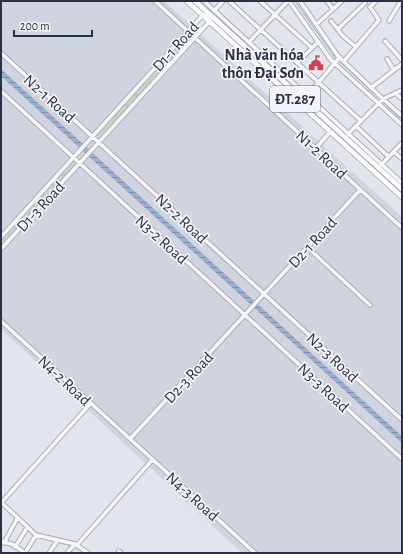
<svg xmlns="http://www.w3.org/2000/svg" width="403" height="554" font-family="'Alegreya Sans',sans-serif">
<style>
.built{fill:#d0d4de}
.grass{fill:url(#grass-tufts)}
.water{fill:url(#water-rules)}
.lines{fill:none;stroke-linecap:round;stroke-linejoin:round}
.stream{stroke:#9bafce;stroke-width:1}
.minor-casing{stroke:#a7abb7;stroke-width:5.5}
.major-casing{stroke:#a1a8b8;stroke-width:6}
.minor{stroke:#f6f7f9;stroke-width:3.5}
.major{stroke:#fff;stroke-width:4.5}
.labels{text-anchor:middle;stroke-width:3.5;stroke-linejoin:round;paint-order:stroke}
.shield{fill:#f2f4f9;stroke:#656c7b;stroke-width:1}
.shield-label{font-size:15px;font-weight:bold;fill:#293145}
.street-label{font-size:16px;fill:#293145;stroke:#f2f4f9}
.poi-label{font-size:16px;font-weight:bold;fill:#293145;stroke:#f2f4f9;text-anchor:end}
</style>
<defs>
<pattern id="grass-tufts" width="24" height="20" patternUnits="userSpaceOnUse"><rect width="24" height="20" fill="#c6d6c3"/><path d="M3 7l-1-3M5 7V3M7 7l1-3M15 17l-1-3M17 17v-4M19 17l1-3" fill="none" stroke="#aab8a9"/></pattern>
<pattern id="water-rules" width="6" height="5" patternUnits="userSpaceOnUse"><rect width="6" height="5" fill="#9bafce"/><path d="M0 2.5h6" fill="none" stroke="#7e8fa9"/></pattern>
</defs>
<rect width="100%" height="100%" fill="#e2e5ec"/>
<path class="built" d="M 1,1 L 164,1 L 402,217 L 402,553 L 242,553 L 1,329 Z"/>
<path class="grass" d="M 186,38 L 188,42 L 102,135 L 99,135 L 99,132 Z
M 70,165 L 73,165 L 73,168 L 1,246 L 1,240 Z"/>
<path class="water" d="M 1,69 L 393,428 L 402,436 L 402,443 L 1,76 Z"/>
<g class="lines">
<path class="stream" d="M 295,1 L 336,59
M 339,61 L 380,99
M 383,102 L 402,120"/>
<g class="minor-casing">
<path id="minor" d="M 155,1 L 402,228
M 204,1 L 402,183
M 229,1 L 361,121
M 260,1 L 312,48
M 289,1 L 331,60 L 402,125
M 300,1 L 338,56 L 383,99 L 402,116
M 327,1 L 333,9
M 214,11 L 223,1
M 331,21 L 343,36 L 356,47
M 389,21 L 401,1
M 317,24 L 342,1
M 338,29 L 365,3
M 385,41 L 402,60
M 249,42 L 288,1
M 1,53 L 402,420
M 387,59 L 394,70
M 344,61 L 379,20 L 370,7 L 376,1
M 297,63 L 318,42
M 371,88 L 402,64
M 1,91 L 402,459
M 395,93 L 402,99
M 307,96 L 340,57
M 356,126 L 389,157
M 348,134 L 383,99 L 402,90
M 315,149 L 330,132
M 394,152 L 402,159
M 381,165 L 402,143
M 1,237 L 203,15 L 210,15
M 307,247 L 370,305
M 1,249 L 210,21 L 210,15
M 1,321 L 255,553
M 130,439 L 360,190
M 1,502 L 36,535 L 75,544 L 88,553
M 1,503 L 90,404
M 1,541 L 14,545 L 25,553
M 4,543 L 17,519
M 77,545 L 153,459
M 15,547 L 27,528
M 25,553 L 36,535
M 49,553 L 58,540
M 67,553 L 75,544
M 118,553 L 119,551 L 121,553"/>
</g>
<g class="major-casing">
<path id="major" d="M 187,1 L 402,197
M 195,1 L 402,189"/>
</g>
<use href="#minor" class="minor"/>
<use href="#major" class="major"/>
</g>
<defs>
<g id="civic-bare" transform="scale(1.2)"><path d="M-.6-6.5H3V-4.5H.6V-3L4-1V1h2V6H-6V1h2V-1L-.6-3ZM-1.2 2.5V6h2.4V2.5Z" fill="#d8404a" stroke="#f2f4f9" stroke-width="2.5" paint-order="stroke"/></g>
</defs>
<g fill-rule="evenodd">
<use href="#civic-bare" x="316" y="63"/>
</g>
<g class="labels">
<rect class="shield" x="270" y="86" width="50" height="26" rx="3"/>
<g class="shield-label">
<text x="295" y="104">ĐT.287</text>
</g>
<g class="street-label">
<text transform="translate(175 46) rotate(-48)" y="6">D1-1 Road</text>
<text transform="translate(50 98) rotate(42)" y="6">N2-1 Road</text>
<text transform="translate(322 154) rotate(43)" y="6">N1-2 Road</text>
<text transform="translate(40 206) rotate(-47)" y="6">D1-3 Road</text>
<text transform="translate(182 218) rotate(43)" y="6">N2-2 Road</text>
<text transform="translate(162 239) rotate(42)" y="6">N3-2 Road</text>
<text transform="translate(312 242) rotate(-47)" y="6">D2-1 Road</text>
<text transform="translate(333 357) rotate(43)" y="6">N2-3 Road</text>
<text transform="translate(188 377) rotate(-47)" y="6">D2-3 Road</text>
<text transform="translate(65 380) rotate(43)" y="6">N4-2 Road</text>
<text transform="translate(324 387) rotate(43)" y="6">N3-3 Road</text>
<text transform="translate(193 496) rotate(42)" y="6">N4-3 Road</text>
</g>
<g class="poi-label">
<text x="304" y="60">Nhà văn hóa<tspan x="304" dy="18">thôn Đại Sơn</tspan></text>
</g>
</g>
<rect width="403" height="554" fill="none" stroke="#293145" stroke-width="4"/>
<path d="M14 30v6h78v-6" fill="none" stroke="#293145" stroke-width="2"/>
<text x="20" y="30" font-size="12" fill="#293145" stroke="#f2f4f9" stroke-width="3" paint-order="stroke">200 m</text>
</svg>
